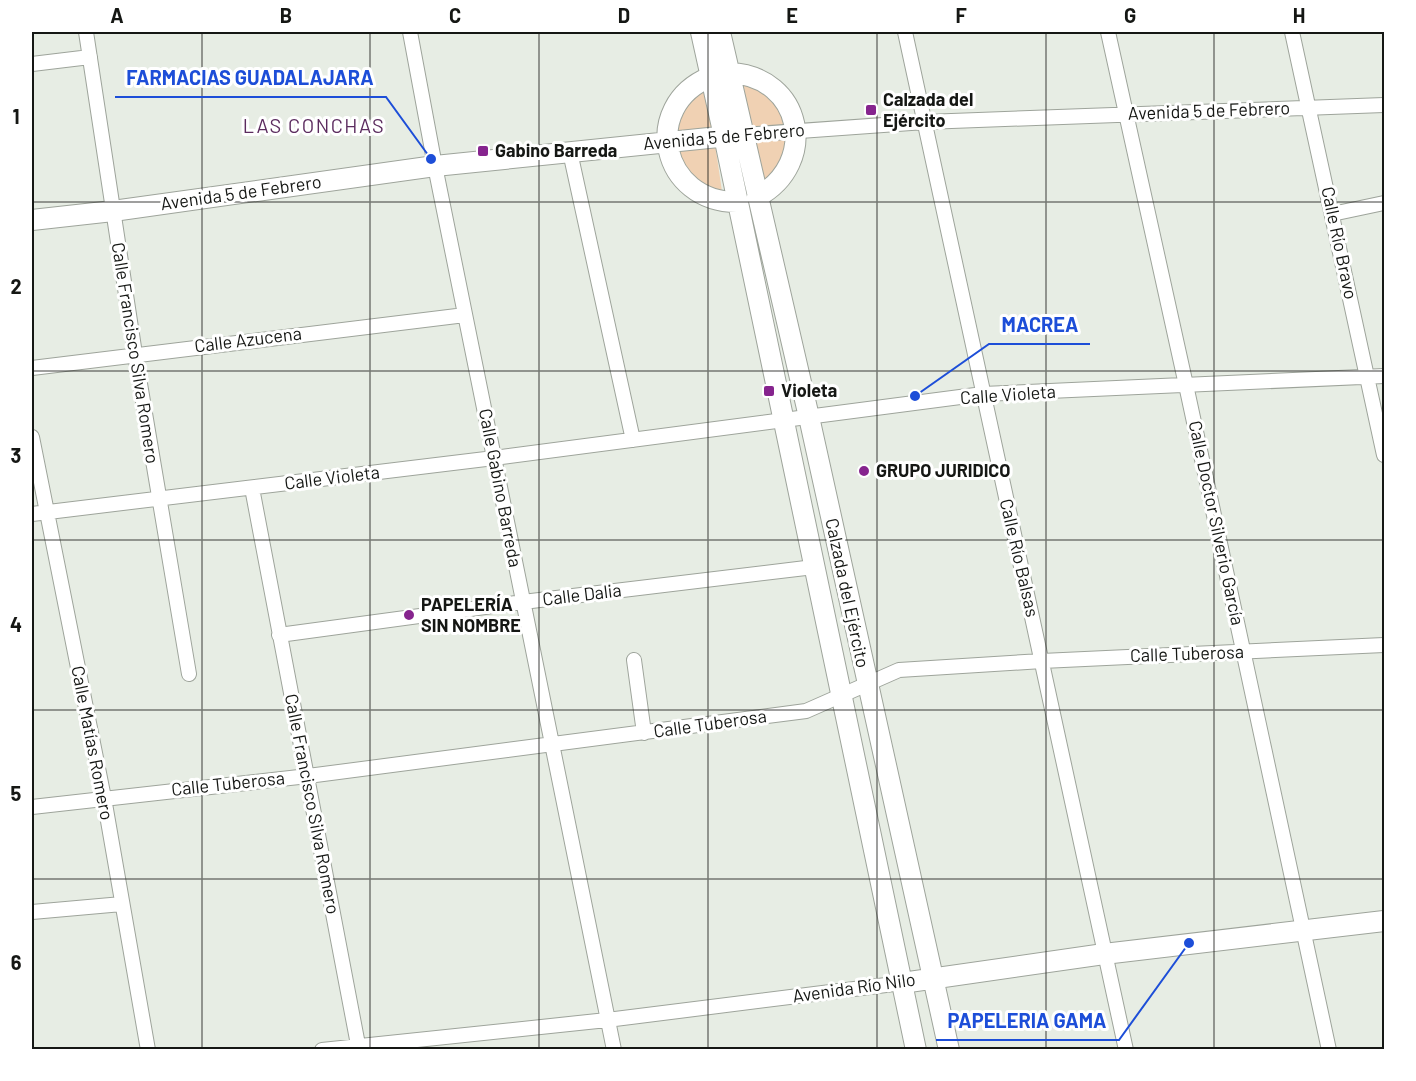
<svg xmlns="http://www.w3.org/2000/svg" width="1416" height="1081" font-family="Barlow,sans-serif">
<style>
.green{fill:#f0d1b3}
.lines{fill:none;stroke-linecap:round;stroke-linejoin:round}
.street-casing{stroke:#9ea49b;stroke-width:16}
.secondary-casing{stroke:#9ea49b;stroke-width:22}
.street{stroke:#fff;stroke-width:14}
.secondary{stroke:#fff;stroke-width:20}
.grid{fill:none;stroke:#151714;stroke-width:1.5;stroke-opacity:0.55}
.poi-dot{fill:#86248e;stroke:#fff;stroke-width:2}
.labels{text-anchor:middle;stroke-width:6;stroke-linejoin:round;paint-order:stroke}
.poi-label{font-size:18px;font-weight:bold;fill:#151714;stroke:#fff;text-anchor:start}
.street-label{font-size:18px;fill:#151714;stroke:#fff}
.neighbourhood-label{font-size:20px;letter-spacing:1.5px;fill:#5c2c5f;stroke:#fff}
.leader{fill:none;stroke:#1d4ed8;stroke-width:2}
.callout-dot{fill:#1d4ed8;stroke:#fff;stroke-width:2}
.callout-label{font-size:20px;text-anchor:middle;font-weight:bold;fill:#1d4ed8;stroke:#fff;stroke-width:6;stroke-linejoin:round;paint-order:stroke}
.neatline{fill:none;stroke:#151714;stroke-width:2}
.grid-label{font-size:20px;text-anchor:middle;font-weight:bold;fill:#151714}
</style>
<rect width="100%" height="100%" fill="#e7ede4"/>
<path class="green" d="M 743,82 L 775,97 L 786,125 L 745,129 L 734,83 Z
M 704,83 L 713,134 L 672,139 L 671,123 Z
M 794,138 L 794,141 L 759,192 L 749,142 Z
M 715,144 L 723,198 L 703,193 L 674,150 Z"/>
<g class="lines">
<g class="street-casing">
<path id="street" d="M 86,32 L 135,354 L 189,674
M 410,32 L 435,166 L 614,1050
M 905,32 L 1126,1050
M 1108,32 L 1186,385 L 1329,1050
M 1292,32 L 1384,455
M 32,64 L 90,57
M 743,135 L 925,122 L 1384,105
M 570,152 L 633,440
M 1332,214 L 1384,203
M 32,368 L 465,315
M 32,437 L 104,798 L 148,1050
M 252,488 L 359,1050
M 32,514 L 494,458 L 983,394 L 1384,376
M 279,635 L 523,602 L 814,567
M 634,660 L 644,733
M 32,807 L 308,776 L 806,711 L 899,670 L 1042,661 L 1384,645
M 32,912 L 122,904
M 322,1050 L 607,1020 L 902,983"/>
</g>
<g class="secondary-casing">
<path id="secondary" d="M 701,32 L 724,136 L 916,1050
M 720,32 L 809,417 L 949,1050
M 730,73 C 802,76 820,163 757,197
M 710,77 C 640,106 661,203 738,202
M 32,220 L 113,211 L 435,166 L 738,135
M 902,983 L 1104,954 L 1384,921"/>
</g>
<use href="#street" class="street"/>
<use href="#secondary" class="secondary"/>
</g>
<path class="grid" d="M 202,32 L 202,1050M 370,32 L 370,1050M 539,32 L 539,1050M 708,32 L 708,1050M 877,32 L 877,1050M 1046,32 L 1046,1050M 1214,32 L 1214,1050M 32,202 L 1384,202M 32,371 L 1384,371M 32,540 L 1384,540M 32,710 L 1384,710M 32,879 L 1384,879"/>
<g class="poi-dot">
<rect x="865" y="104" width="12" height="12" rx="3"/>
<rect x="477" y="145" width="12" height="12" rx="3"/>
<rect x="763" y="385" width="12" height="12" rx="3"/>
<circle cx="864" cy="471" r="6"/>
<circle cx="409" cy="615" r="6"/>
</g>
<g class="labels">
<g class="poi-label">
<text x="883" y="106">Calzada del<tspan x="883" dy="21">Ejército</tspan></text>
<text x="495" y="157">Gabino Barreda</text>
<text x="781" y="397">Violeta</text>
<text x="876" y="477">GRUPO JURIDICO</text>
<text x="421" y="611">PAPELERÍA<tspan x="421" dy="21">SIN NOMBRE</tspan></text>
</g>
<g class="street-label">
<text transform="translate(1209 111) rotate(-2)" y="6">Avenida 5 de Febrero</text>
<text transform="translate(724 137) rotate(-5)" y="6">Avenida 5 de Febrero</text>
<text transform="translate(241 193) rotate(-8)" y="6">Avenida 5 de Febrero</text>
<text transform="translate(1339 243) rotate(78)" y="6">Calle Río Bravo</text>
<text transform="translate(248 340) rotate(-7)" y="6">Calle Azucena</text>
<text transform="translate(135 353) rotate(81)" y="6">Calle Francisco Silva Romero</text>
<text transform="translate(1008 395) rotate(-4)" y="6">Calle Violeta</text>
<text transform="translate(332 478) rotate(-7)" y="6">Calle Violeta</text>
<text transform="translate(500 488) rotate(79)" y="6">Calle Gabino Barreda</text>
<text transform="translate(1216 523) rotate(78)" y="6">Calle Doctor Silverio García</text>
<text transform="translate(1019 558) rotate(77)" y="6">Calle Río Balsas</text>
<text transform="translate(847 593) rotate(78)" y="6">Calzada del Ejército</text>
<text transform="translate(582 595) rotate(-7)" y="6">Calle Dalia</text>
<text transform="translate(1187 654) rotate(-2)" y="6">Calle Tuberosa</text>
<text transform="translate(710 724) rotate(-8)" y="6">Calle Tuberosa</text>
<text transform="translate(92 743) rotate(79)" y="6">Calle Matías Romero</text>
<text transform="translate(228 784) rotate(-6)" y="6">Calle Tuberosa</text>
<text transform="translate(312 804) rotate(79)" y="6">Calle Francisco Silva Romero</text>
<text transform="translate(854 988) rotate(-8)" y="6">Avenida Río Nilo</text>
</g>
<g class="neighbourhood-label">
<text x="314" y="133">LAS CONCHAS</text>
</g>
</g>
<path class="leader" d="M431 159L386 97H115M915 396L989 344H1090M1189 943L1119 1040H936"/>
<g class="callout-dot">
<circle cx="431" cy="159" r="6"/>
<circle cx="915" cy="396" r="6"/>
<circle cx="1189" cy="943" r="6"/>
</g>
<g class="callout-label">
<text x="250" y="85">FARMACIAS GUADALAJARA</text>
<text x="1040" y="332">MACREA</text>
<text x="1027" y="1028">PAPELERIA GAMA</text>
</g>
<rect width="1416" height="1081" fill="none" stroke="#ffffff" stroke-width="66"/>
<rect x="33" y="33" width="1350" height="1015" class="neatline"/>
<g class="grid-label">
<text x="117" y="23">A</text>
<text x="286" y="23">B</text>
<text x="455" y="23">C</text>
<text x="624" y="23">D</text>
<text x="792" y="23">E</text>
<text x="961" y="23">F</text>
<text x="1130" y="23">G</text>
<text x="1299" y="23">H</text>
<text x="16" y="124">1</text>
<text x="16" y="294">2</text>
<text x="16" y="463">3</text>
<text x="16" y="632">4</text>
<text x="16" y="801">5</text>
<text x="16" y="970">6</text>
</g>
</svg>
